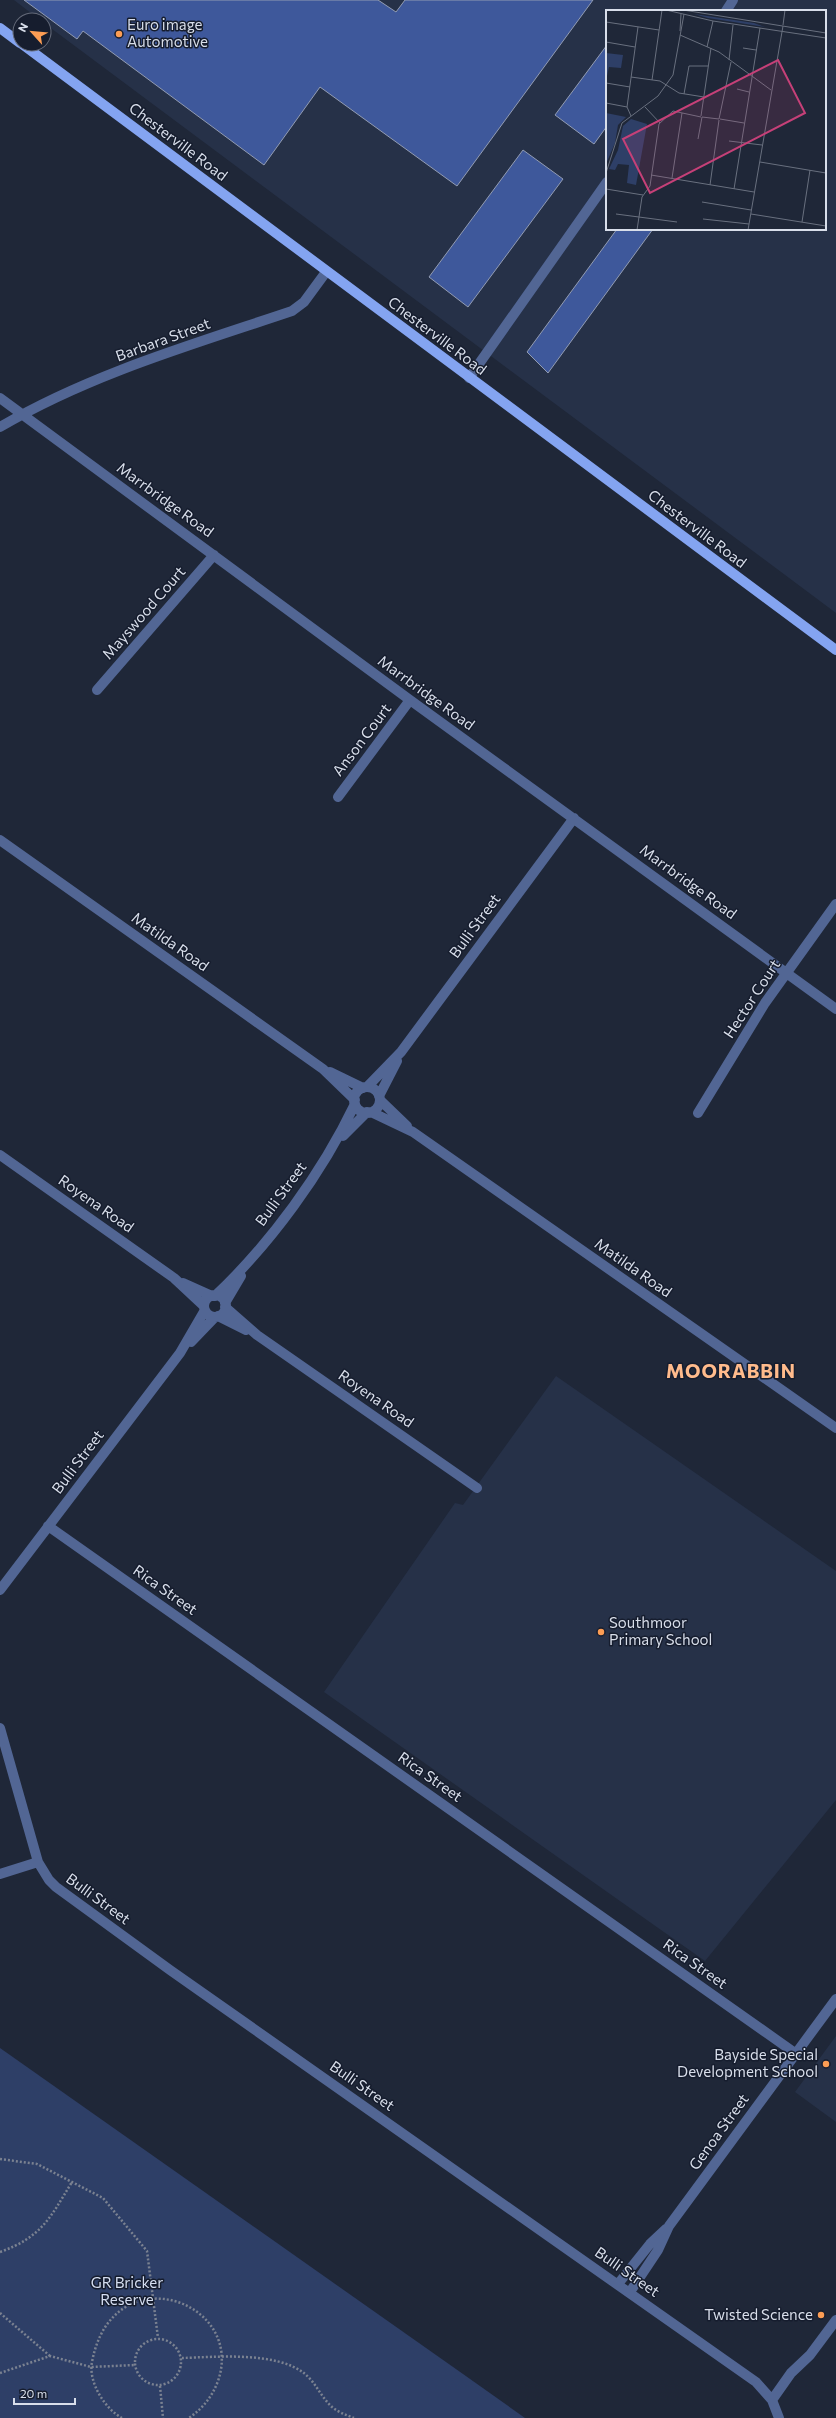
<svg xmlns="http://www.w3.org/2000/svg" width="836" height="2418" font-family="Commissioner,sans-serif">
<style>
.built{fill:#263148;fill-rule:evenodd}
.green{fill:#2e3f67}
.building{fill:#3e589b;stroke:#929cb3}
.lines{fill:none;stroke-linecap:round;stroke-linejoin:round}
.path{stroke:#7b8291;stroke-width:2.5;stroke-dasharray:2 2;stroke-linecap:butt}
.minor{stroke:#526694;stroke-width:10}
.major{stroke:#84a4f1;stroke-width:10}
.poi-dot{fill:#fc9d54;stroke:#161d2e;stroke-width:1.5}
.labels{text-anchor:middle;stroke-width:3;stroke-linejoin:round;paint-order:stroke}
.poi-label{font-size:15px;fill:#d8deea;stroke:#161d2e;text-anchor:start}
.street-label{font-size:15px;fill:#d8deea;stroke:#161d2e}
.park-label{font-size:15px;fill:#d5def1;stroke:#161d2e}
.district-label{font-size:19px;font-weight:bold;letter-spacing:1px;fill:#ffbb8c;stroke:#161d2e}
.inset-road{fill:none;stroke:#69707f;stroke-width:1}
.view{fill:#c64078;fill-opacity:0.15;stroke:#c64078;stroke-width:2}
.inset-edge{fill:none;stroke:#d8deea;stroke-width:2}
</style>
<rect width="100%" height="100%" fill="#1f2738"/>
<path class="built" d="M 14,0 L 836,0 L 836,613 L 44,23 L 44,20 L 40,20 ZM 607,11 L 825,11 L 825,229 L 607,229 Z
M 556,1376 L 836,1571 L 836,1800 L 705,1961 L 324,1692 L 455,1503 L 463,1505 Z
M 836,2036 L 836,2122 L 795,2092 Z"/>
<path class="green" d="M 0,2048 L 463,2374 L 525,2418 L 0,2418 Z"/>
<path class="building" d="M 24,0 L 378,0 L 396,12 L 405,0 L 593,0 L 457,186 L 320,87 L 264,165 L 83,31 L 77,39 Z
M 607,45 L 607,126 L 594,144 L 555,115 Z
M 523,150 L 563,179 L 468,307 L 429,277 Z
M 617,229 L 653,229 L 548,373 L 527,352 Z"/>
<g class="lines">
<path class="path" d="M 0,2159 L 37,2164 L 103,2198 L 147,2251 L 158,2338
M 0,2252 C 42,2237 50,2218 72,2182
M 0,2313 L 50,2356
M135 2362a23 23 0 1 1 46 0a23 23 0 1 1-46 0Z
M 182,2358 C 216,2357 277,2351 305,2374 C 316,2383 321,2397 332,2407 C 338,2412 346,2415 354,2418
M 0,2373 L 50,2356 L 91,2367 L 135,2365
M 160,2386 L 163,2418
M 122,2418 C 105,2409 88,2382 92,2362 C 112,2254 246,2300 218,2381 C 212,2397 203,2408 189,2418"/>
<path class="minor" d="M 726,11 L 733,0
M 469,378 L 607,182
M 0,398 L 410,700 L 836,1009
M 0,427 C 90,374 194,344 292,311 L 304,302 L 326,272
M 97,690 L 214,555
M 338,797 L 410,700
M 0,840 L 323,1069 L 355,1100
M 330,1072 L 363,1088
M 367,1087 L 401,1052 L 574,818
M354 1100a13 13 0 1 1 26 0a13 13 0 1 1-26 0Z
M 379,1096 L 397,1061
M 380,1100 L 407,1126
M 371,1112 L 413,1132 L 836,1428
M 698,1113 L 765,1003 L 836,904
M 343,1136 L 367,1112
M 0,1155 L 174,1278 L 204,1306
M 183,1283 L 212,1296
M204 1306a11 11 0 1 1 22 0a11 11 0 1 1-22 0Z
M 215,1296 C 271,1243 322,1173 355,1104
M 225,1303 L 241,1276
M 225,1307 L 257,1335 L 477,1488
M 218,1316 L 246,1330
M 191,1342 L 215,1317
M 48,1526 L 795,2053
M 0,1590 L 180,1353 L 205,1310
M 0,1728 L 38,1862 L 49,1880 L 56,1887 L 170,1970 L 756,2382 L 772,2400 L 779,2418
M 0,1874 L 38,1862
M 618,2284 L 650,2244 L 666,2229
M 630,2292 L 658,2250 L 669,2226 L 836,1999
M 772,2400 L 791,2373 L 810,2355 L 836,2320"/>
<path class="major" d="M 0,28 L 20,43
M 22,44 L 836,650"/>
</g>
<g class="poi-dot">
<circle cx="119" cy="34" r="4"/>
<circle cx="601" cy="1632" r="4"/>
<circle cx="826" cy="2064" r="4"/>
<circle cx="821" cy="2315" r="4"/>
</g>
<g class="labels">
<g class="poi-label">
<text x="127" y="30">Euro image<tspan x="127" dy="17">Automotive</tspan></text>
<text x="609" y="1628">Southmoor<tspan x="609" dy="17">Primary School</tspan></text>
<text x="818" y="2060" text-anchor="end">Bayside Special<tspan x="818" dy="17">Development School</tspan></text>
<text x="813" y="2320" text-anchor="end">Twisted Science</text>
</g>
<g class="street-label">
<text transform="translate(178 142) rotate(37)" y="5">Chesterville Road</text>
<text transform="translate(437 336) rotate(37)" y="5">Chesterville Road</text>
<text transform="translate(163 340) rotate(-20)" y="5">Barbara Street</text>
<text transform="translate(165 500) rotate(36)" y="5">Marrbridge Road</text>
<text transform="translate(697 529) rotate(37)" y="5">Chesterville Road</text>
<text transform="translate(144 613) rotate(-49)" y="5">Mayswood Court</text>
<text transform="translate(426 693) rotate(36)" y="5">Marrbridge Road</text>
<text transform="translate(362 740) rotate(-53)" y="5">Anson Court</text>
<text transform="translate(688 882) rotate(36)" y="5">Marrbridge Road</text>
<text transform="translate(475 926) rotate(-54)" y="5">Bulli Street</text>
<text transform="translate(170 942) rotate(35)" y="5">Matilda Road</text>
<text transform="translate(752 999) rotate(-57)" y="5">Hector Court</text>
<text transform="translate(281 1194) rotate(-54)" y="5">Bulli Street</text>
<text transform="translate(96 1204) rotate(35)" y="5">Royena Road</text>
<text transform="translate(633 1268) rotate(35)" y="5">Matilda Road</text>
<text transform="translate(376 1399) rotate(35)" y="5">Royena Road</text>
<text transform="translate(78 1462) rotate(-53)" y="5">Bulli Street</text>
<text transform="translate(165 1590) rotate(35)" y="5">Rica Street</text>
<text transform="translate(430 1777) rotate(35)" y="5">Rica Street</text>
<text transform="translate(98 1899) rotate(36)" y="5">Bulli Street</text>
<text transform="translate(695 1964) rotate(35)" y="5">Rica Street</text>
<text transform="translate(362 2086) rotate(35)" y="5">Bulli Street</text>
<text transform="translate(719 2132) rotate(-54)" y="5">Genoa Street</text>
<text transform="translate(627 2272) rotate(35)" y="5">Bulli Street</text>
</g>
<g class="park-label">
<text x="127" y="2288">GR Bricker<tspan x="127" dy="17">Reserve</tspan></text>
</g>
<g class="district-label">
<text x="731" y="1378">MOORABBIN</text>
</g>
</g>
<g transform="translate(606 10)">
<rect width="220" height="220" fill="#1f2738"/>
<path d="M 88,4 L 148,13 L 159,17 L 102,8 ZM 0,43 L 17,45 L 15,58 L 3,57 L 1,66 ZM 0,103 L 20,107 L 12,115 L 9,133 L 0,154 ZM 25,109 L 41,114 L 30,175 L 21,173 L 23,155 L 12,154 L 9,160 L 3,159 L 12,140 L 17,116 Z" fill="#2e3f67"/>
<path class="inset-road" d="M 60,0 L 107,11 L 220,28M 77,0 L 220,23M 0,12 L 53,20M 177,15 L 179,0M 74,21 L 75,4M 74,25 L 113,42 L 165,80M 0,32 L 29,37M 101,37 L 107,11M 137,38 L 150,40M 123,50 L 127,15M 25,67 L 54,71 L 73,83 L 98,87M 46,70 L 56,0M 0,73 L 24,77M 131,79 L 143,82M 78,84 L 83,56 L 102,56M 0,93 L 21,97M 39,97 L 54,113M 25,106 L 21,97 L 32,17M 95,106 L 105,38M 96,107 L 113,109M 113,109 L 125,52M 114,109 L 138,113M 92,129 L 96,107M 123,131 L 156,135M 154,152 L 220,163M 0,163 L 16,113 L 52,86 L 67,65 L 78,4M 45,165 L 148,182M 66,168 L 76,103M 104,175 L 113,110M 0,179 L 37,185M 128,179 L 154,18M 96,192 L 145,200M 10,204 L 71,212M 145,204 L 220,216M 97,209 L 143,214M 196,212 L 204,160M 31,220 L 36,187 L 44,176 L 53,114 L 67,101 L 95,107M 142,220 L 177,16"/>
<path class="view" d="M 172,50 L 199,103 L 44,183 L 17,129 Z"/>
<rect width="220" height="220" class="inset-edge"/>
</g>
<g transform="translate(32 32) rotate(297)"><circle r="19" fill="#161d2e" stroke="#646a79"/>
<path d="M0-3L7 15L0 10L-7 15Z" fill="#fc9d54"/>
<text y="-6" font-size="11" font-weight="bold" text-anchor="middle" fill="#d8deea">N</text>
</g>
<path d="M14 2398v6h61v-6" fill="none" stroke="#d8deea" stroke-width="2"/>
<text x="20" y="2398" font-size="12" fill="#d8deea" stroke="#161d2e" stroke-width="3" paint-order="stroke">20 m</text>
</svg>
